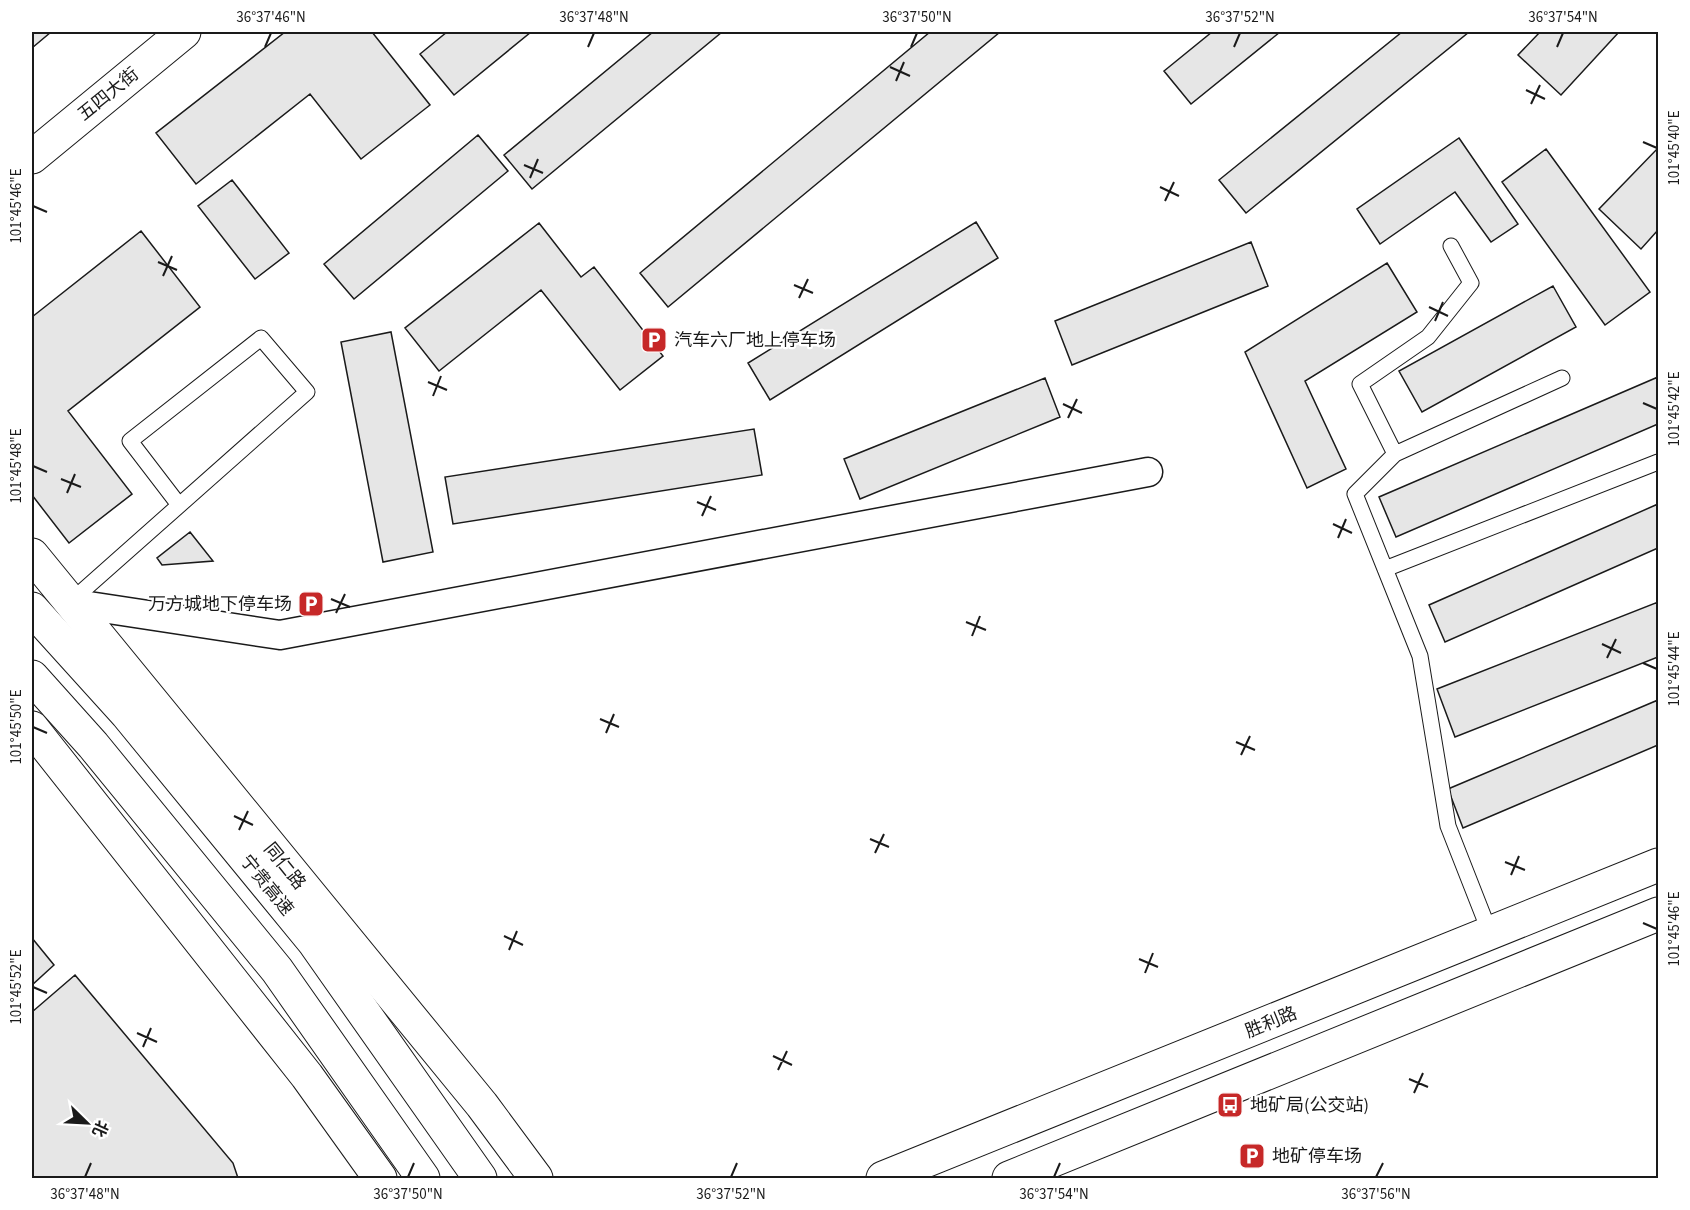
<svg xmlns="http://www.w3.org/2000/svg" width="1690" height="1210" font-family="'Source Sans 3','Noto Sans SC',sans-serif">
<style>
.building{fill:#e6e6e6;stroke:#1a1a1a;stroke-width:1.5}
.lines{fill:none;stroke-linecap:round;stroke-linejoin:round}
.lane-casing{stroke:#1a1a1a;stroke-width:17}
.street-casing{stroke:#1a1a1a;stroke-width:31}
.secondary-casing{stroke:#1a1a1a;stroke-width:35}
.primary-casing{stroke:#1a1a1a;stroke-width:35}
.highway-casing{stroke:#1a1a1a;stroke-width:35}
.lane{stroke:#fff;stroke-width:15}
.street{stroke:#fff;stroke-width:28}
.secondary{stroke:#fff;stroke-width:33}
.primary{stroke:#fff;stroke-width:33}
.highway{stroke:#fff;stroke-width:33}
.ticks{fill:none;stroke:#1a1a1a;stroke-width:2}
.labels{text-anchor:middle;stroke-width:4.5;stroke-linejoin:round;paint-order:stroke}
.street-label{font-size:18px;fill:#1a1a1a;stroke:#fff}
.poi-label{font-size:18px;fill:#1a1a1a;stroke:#fff;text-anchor:start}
.neatline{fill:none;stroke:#1a1a1a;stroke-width:2}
.ticks-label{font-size:15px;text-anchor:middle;fill:#1a1a1a}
</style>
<rect width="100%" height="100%" fill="#fff"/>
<path class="building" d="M 32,32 L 51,32 L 32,48 Z
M 285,32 L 372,32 L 430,105 L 361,159 L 310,94 L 196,184 L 156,133 Z
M 447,32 L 531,32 L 454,95 L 420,54 Z
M 653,32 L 722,32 L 532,189 L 504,155 Z
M 930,32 L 1000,32 L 668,307 L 640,273 Z
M 1212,32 L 1280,32 L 1191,104 L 1164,71 Z
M 1402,32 L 1469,32 L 1246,213 L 1219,180 Z
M 1540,32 L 1619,32 L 1561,95 L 1518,55 Z
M 478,135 L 508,171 L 354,299 L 324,264 Z
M 1459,138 L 1518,224 L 1491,242 L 1455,192 L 1380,244 L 1357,209 Z
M 1658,148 L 1658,230 L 1641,249 L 1599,209 Z
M 1546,149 L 1650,292 L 1605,325 L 1502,182 Z
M 232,180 L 289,253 L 255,279 L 198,206 Z
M 976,222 L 998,258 L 770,400 L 748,363 Z
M 539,223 L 581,277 L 594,267 L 663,356 L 620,390 L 541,290 L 439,371 L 405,328 Z
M 141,231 L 200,307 L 68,411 L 132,494 L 69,543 L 32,495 L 32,317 Z
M 1251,242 L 1268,286 L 1072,365 L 1055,321 Z
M 1387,263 L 1417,312 L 1305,381 L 1346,469 L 1307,488 L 1245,352 Z
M 1553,286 L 1576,327 L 1422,412 L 1399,371 Z
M 391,332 L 433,552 L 383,562 L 341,342 Z
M 1658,377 L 1658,424 L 1396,537 L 1379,497 Z
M 1045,378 L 1060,417 L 860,499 L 844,459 Z
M 754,429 L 762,475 L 453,524 L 445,477 Z
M 1658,504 L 1658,548 L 1445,642 L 1429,605 Z
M 190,532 L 213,561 L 162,565 L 157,558 Z
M 1658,602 L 1658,657 L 1455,737 L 1437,689 Z
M 1658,700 L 1658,745 L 1463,828 L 1448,789 Z
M 32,938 L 54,965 L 32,985 Z
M 75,975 L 233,1163 L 238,1178 L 32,1178 L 32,1012 Z"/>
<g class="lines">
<g class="lane-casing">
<path id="lane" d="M 1451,246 L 1471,283 L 1428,337 L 1360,384 L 1395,454 L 1562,378
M 1395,454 L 1355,494 L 1420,656 L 1448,826 L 1490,933
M 1385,569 L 1658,462
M 69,603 L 307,392 L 261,338 L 130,441 L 179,505"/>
</g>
<g class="street-casing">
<path id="street" d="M 69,603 L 280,635 L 1148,472"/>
</g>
<g class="secondary-casing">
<path id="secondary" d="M 32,157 L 184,32
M 883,1178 L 1658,865
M 1009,1178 L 1658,914"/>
</g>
<g class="primary-casing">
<path id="primary" d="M 32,555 L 482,1105 L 536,1178
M 32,728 L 307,1076 L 380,1178"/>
</g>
<g class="highway-casing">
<path id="highway" d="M 32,609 L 127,714 L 314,942 L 480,1178
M 32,677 L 93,745 L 277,970 L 423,1178"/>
</g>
<use href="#lane" class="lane"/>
<use href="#street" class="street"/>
<use href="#secondary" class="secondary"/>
<use href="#primary" class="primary"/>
<use href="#highway" class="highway"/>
</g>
<path class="ticks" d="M 265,47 L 271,33M 588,47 L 594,33M 911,47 L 917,33M 1234,47 L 1240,33M 1557,47 L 1563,33M 890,67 L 910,76M 896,81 L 904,62M 1526,90 L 1545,99M 1531,104 L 1540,85M 1643,142 L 1657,148M 524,165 L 543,173M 530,178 L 538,159M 1160,187 L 1179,196M 1165,201 L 1174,182M 33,206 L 47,212M 158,262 L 177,270M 163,276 L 172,256M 794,285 L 813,293M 799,298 L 808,279M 1429,307 L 1448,316M 1435,321 L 1443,302M 428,382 L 447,390M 433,396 L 441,376M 1643,403 L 1657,409M 1063,404 L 1082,413M 1068,418 L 1077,399M 33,466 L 47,472M 61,479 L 81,487M 67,493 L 75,474M 697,502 L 716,510M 702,516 L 711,496M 1333,524 L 1352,533M 1338,538 L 1346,519M 331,599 L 350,607M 336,613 L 345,594M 966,622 L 986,630M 972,636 L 980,616M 1602,644 L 1621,653M 1607,658 L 1616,639M 1643,663 L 1657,669M 600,719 L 619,727M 33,727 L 47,733M 606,733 L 614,714M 1236,742 L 1255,750M 1241,755 L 1250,736M 234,816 L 253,825M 239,830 L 248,811M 870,839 L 889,847M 875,853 L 884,834M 1505,862 L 1525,870M 1511,875 L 1519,856M 1643,923 L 1657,929M 504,936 L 523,945M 509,950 L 517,931M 1139,959 L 1158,967M 1145,973 L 1153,953M 33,987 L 47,993M 137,1033 L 157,1042M 143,1047 L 151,1028M 773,1056 L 792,1065M 778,1070 L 787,1051M 1409,1079 L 1428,1087M 1414,1093 L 1423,1073M 85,1177 L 91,1163M 408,1177 L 414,1163M 731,1177 L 737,1163M 1054,1177 L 1060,1163M 1376,1177 L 1383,1163"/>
<defs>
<g id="parking-square" transform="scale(1.35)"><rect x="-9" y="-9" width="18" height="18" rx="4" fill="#c62828" stroke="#fff"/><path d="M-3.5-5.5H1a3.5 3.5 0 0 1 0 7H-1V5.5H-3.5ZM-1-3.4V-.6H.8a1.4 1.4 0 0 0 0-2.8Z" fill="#fff"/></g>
<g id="bus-square" transform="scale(1.35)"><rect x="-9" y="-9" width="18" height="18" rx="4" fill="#c62828" stroke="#fff"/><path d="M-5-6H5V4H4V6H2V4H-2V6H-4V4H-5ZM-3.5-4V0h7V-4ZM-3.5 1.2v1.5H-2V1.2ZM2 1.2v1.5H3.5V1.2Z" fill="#fff"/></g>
</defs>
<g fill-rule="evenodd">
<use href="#parking-square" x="654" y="340"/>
<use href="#parking-square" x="311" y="604"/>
<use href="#bus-square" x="1230" y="1105"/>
<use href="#parking-square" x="1252" y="1156"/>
</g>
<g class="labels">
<g class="street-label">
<text transform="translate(108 94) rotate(-39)" y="6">五四大街</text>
<text transform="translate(285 866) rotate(51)" y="6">同仁路</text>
<text transform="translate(267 885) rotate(51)" y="6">宁贵高速</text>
<text transform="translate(1271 1022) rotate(-22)" y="6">胜利路</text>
</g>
<g class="poi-label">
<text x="674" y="346">汽车六厂地上停车场</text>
<text x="292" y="610" text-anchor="end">万方城地下停车场</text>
<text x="1250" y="1111">地矿局(公交站)</text>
<text x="1272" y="1162">地矿停车场</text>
</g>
</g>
<rect width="1690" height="1210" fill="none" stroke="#ffffff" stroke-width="66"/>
<g transform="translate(87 1123) rotate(114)" stroke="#ffffff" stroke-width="4.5" paint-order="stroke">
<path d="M0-4.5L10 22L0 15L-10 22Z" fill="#1a1a1a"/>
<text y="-9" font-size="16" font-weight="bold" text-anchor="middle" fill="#1a1a1a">北</text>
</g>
<rect x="33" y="33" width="1624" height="1144" class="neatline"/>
<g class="ticks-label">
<text x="271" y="22">36°37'46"N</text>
<text x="594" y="22">36°37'48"N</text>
<text x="917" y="22">36°37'50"N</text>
<text x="1240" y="22">36°37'52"N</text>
<text x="1563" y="22">36°37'54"N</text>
<text transform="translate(1674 148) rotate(-90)" y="5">101°45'40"E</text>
<text transform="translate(16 206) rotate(-90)" y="5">101°45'46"E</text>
<text transform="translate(1674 409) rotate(-90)" y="5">101°45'42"E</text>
<text transform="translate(16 466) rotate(-90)" y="5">101°45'48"E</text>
<text transform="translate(1674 669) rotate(-90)" y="5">101°45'44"E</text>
<text transform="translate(16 727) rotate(-90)" y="5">101°45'50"E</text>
<text transform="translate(1674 929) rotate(-90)" y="5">101°45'46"E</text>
<text transform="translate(16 987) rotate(-90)" y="5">101°45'52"E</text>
<text x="85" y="1199">36°37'48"N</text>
<text x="408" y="1199">36°37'50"N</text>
<text x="731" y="1199">36°37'52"N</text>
<text x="1054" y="1199">36°37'54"N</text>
<text x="1376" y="1199">36°37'56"N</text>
</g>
</svg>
